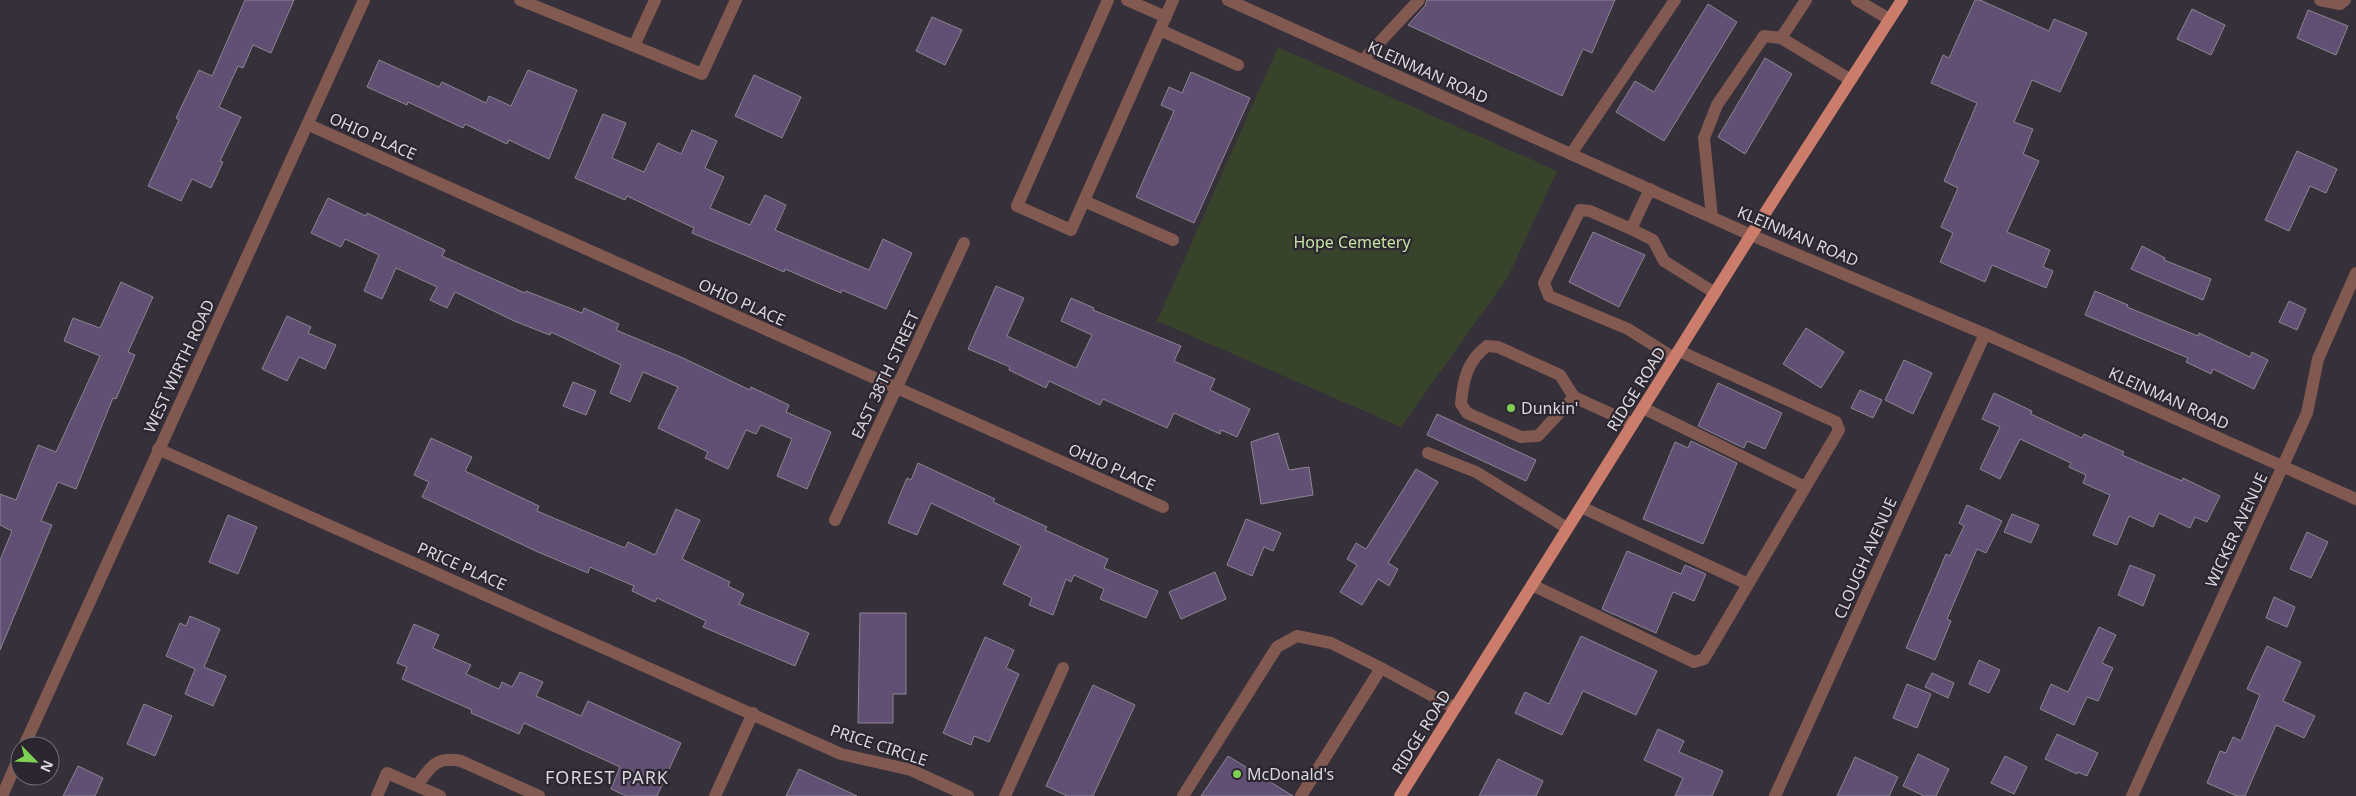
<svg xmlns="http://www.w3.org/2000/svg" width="2356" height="796" font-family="'Noto Sans',sans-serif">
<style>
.green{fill:#38432b}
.building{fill:#614f74;stroke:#8c8691}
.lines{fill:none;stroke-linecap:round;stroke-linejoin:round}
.service{stroke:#815950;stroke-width:12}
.minor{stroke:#815950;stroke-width:12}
.tertiary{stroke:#815950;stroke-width:12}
.primary{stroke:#cc7c6a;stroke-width:12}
.poi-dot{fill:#7ed153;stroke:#2b262f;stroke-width:2}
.labels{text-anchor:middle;stroke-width:4.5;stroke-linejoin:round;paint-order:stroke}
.street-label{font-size:16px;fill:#dad7dd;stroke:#2b262f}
.park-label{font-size:16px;fill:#c5e4a2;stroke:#2b262f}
.poi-label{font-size:16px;fill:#dad7dd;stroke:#2b262f;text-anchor:start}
.neighbourhood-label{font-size:18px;letter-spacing:1px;fill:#dad7dd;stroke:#2b262f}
</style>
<rect width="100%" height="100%" fill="#35303a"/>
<path class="green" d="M 1278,47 L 1557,171 L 1508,277 L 1401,427 L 1157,321 Z"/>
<path class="building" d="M 245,0 L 294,0 L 271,53 L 253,45 L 243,68 L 238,66 L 219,107 L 241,117 L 220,161 L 223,162 L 211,188 L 192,179 L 181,201 L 148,186 L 179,120 L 176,118 L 199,70 L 212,76 Z
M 1427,0 L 1615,0 L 1592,53 L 1583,49 L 1562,96 L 1408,25 L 1425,6 Z
M 1975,0 L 1980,0 L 2049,31 L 2054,19 L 2087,33 L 2060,92 L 2032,80 L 2014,122 L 2033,129 L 2023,154 L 2039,161 L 2007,232 L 2050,250 L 2043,267 L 2053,271 L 2046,288 L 1992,265 L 1985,282 L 1940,262 L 1953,233 L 1941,227 L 1958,188 L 1944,181 L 1977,103 L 1931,83 L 1943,55 L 1949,58 Z
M 1708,4 L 1737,22 L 1664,141 L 1616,112 L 1635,81 L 1654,92 Z
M 2192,9 L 2225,25 L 2211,55 L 2177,39 Z
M 2308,10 L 2348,26 L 2336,55 L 2297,38 Z
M 932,17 L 962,30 L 945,65 L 916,51 Z
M 1765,58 L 1792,74 L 1745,154 L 1718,137 Z
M 379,60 L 439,87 L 442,82 L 486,103 L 489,96 L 511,106 L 528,70 L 577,90 L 549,159 L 509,140 L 507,144 L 465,124 L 463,128 L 408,102 L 407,105 L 367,87 Z
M 1191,72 L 1250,98 L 1194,223 L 1136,197 L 1174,111 L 1161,105 L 1169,87 L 1182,93 Z
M 754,75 L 801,97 L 782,138 L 735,116 Z
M 603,114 L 626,123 L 612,158 L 644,172 L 658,143 L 681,154 L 692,130 L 717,141 L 705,168 L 724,177 L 710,208 L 750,225 L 765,195 L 786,205 L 775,230 L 869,270 L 883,239 L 912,253 L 886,309 L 842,290 L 841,293 L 785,269 L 784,272 L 749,257 L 692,233 L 694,228 L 627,196 L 625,200 L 575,178 Z
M 2297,151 L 2337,169 L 2326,193 L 2310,186 L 2289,231 L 2265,220 Z
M 328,198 L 366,216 L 367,213 L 445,250 L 442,256 L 473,270 L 525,293 L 526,291 L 582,313 L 584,308 L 619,324 L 616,330 L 683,358 L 750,390 L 751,387 L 789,405 L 786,412 L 831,432 L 807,489 L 777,476 L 792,439 L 761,425 L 756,434 L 746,430 L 728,469 L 705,458 L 708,452 L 658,428 L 678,387 L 643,372 L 630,402 L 610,393 L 621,365 L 551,332 L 550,335 L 514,321 L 455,292 L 447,308 L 430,300 L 437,287 L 396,268 L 382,299 L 364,291 L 379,255 L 345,239 L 341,247 L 311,233 Z
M 1593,232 L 1645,255 L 1619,307 L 1569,282 Z
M 2142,246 L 2165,258 L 2164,260 L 2211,279 L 2203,300 L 2131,269 Z
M 121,282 L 153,297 L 128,352 L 135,355 L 116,399 L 113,398 L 76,489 L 58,482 L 41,521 L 52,525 L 0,650 L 0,560 L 12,531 L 0,525 L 0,494 L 16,500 L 38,445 L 56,452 L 100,356 L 64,341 L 73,318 L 100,328 Z
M 996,286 L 1024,298 L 1007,336 L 1076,368 L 1092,335 L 1061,321 L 1071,298 L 1094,308 L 1093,310 L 1181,346 L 1174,361 L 1215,379 L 1210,390 L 1250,409 L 1237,437 L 1221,430 L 1220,434 L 1174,413 L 1167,428 L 1103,399 L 1100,405 L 1049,381 L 1046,388 L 1009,370 L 1010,367 L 968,349 Z
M 2095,291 L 2128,305 L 2127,307 L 2198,336 L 2199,333 L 2250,357 L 2252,352 L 2268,360 L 2254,389 L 2213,369 L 2211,374 L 2186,362 L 2188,358 L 2085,315 Z
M 2289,301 L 2306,309 L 2297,330 L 2279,322 Z
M 287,316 L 311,327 L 308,333 L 336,345 L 325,369 L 299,357 L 287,381 L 262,369 Z
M 1806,328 L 1844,352 L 1821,388 L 1783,364 Z
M 1904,360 L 1932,373 L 1913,414 L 1885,400 Z
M 573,382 L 596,391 L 586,415 L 563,406 Z
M 1718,383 L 1782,413 L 1765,449 L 1747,441 L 1744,448 L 1698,426 Z
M 1860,390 L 1882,400 L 1873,418 L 1851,408 Z
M 1994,393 L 2032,411 L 2031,414 L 2082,438 L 2084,434 L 2124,452 L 2122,455 L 2182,481 L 2183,478 L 2220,496 L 2207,522 L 2195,517 L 2190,528 L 2159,513 L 2153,527 L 2129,516 L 2117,545 L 2093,535 L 2110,495 L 2083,483 L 2086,475 L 2069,467 L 2071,463 L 2020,439 L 2000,479 L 1980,469 L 2000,427 L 1982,419 Z
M 1437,414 L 1536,460 L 1526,481 L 1427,435 Z
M 1278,433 L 1289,470 L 1309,467 L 1313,495 L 1261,504 L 1251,442 Z
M 431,438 L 472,457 L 465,471 L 539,506 L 537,511 L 625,548 L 628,542 L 655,555 L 676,509 L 700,520 L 682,559 L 730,582 L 728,586 L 744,594 L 739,604 L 809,633 L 795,666 L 703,627 L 706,621 L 657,598 L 655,602 L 632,591 L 634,586 L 590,567 L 588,573 L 538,552 L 422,497 L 429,482 L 414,475 Z
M 1691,441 L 1737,463 L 1703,544 L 1643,519 L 1675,442 L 1688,448 Z
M 918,463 L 995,499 L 993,502 L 1047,527 L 1045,530 L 1108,559 L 1104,568 L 1158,591 L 1146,618 L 1100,599 L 1104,589 L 1074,575 L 1071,582 L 1066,579 L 1053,615 L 1029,605 L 1032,598 L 1003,584 L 1021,546 L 931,503 L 917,535 L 888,523 L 907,478 L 911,480 Z
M 1416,469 L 1438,482 L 1388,563 L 1398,569 L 1389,586 L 1378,579 L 1362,605 L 1340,592 L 1357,565 L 1347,559 L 1356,543 L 1366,549 Z
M 1967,505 L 2002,521 L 1986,553 L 1977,549 L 1947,619 L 1951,621 L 1935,660 L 1906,648 L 1946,554 L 1950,556 L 1964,526 L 1959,523 Z
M 2012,514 L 2039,525 L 2031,543 L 2004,532 Z
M 228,515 L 257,527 L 238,574 L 209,562 Z
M 1246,519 L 1281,533 L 1273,551 L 1264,547 L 1252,576 L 1227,565 Z
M 2307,532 L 2328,542 L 2311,578 L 2290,569 Z
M 1627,551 L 1681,574 L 1685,565 L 1706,574 L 1694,601 L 1673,592 L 1656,633 L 1602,609 Z
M 2130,565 L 2155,575 L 2143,606 L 2118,595 Z
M 1215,572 L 1226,599 L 1181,619 L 1169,592 Z
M 2274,597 L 2295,607 L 2287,627 L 2266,618 Z
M 860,613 L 906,613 L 906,694 L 893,694 L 893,723 L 858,723 Z
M 190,616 L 220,629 L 204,667 L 226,676 L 213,706 L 185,694 L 195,669 L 166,656 L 180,623 L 186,626 Z
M 414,624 L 439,635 L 433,648 L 471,665 L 466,674 L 499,689 L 502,682 L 512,687 L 520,672 L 543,682 L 536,696 L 581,716 L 588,701 L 681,743 L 657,796 L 626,796 L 611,789 L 620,767 L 524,723 L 519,734 L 471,713 L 472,710 L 402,679 L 407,667 L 397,663 Z
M 2099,627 L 2116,635 L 2102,663 L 2113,668 L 2098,701 L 2087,697 L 2074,725 L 2040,709 L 2051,684 L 2068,692 Z
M 1581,636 L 1657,671 L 1636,715 L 1583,691 L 1562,735 L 1515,713 L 1525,692 L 1549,704 Z
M 985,637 L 1014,650 L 1006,668 L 1019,674 L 989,742 L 974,736 L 971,745 L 943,733 Z
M 2267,646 L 2301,662 L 2283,701 L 2315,716 L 2304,738 L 2276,725 L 2245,796 L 2237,796 L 2207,783 L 2220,751 L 2226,753 L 2233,737 L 2241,741 L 2260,695 L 2247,689 Z
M 1979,660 L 2000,670 L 1989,693 L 1969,684 Z
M 1932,673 L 1954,683 L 1948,698 L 1925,687 Z
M 1907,684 L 1931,694 L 1917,728 L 1893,718 Z
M 1093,685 L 1135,705 L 1093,796 L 1067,796 L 1046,786 Z
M 144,704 L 172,716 L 155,756 L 127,744 Z
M 1658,729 L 1684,741 L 1679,752 L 1723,771 L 1712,796 L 1675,796 L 1683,778 L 1644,760 Z
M 2057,734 L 2098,753 L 2087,776 L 2078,772 L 2077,774 L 2045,759 Z
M 1918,754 L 1949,769 L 1936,796 L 1924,796 L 1903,786 Z
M 1228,756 L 1293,796 L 1201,796 Z
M 2005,756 L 2027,767 L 2014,794 L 1991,783 Z
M 1855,757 L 1898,777 L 1889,796 L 1837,796 Z
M 1498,759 L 1543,781 L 1536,796 L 1479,796 Z
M 78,766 L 103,778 L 95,796 L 63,796 Z
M 799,769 L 857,796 L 786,796 Z"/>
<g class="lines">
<path class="service" d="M 520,0 L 634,46
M 655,0 L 634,46 L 702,74 L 736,0
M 1108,0 L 1017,206 L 1071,230 L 1173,0
M 1127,0 L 1166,17
M 1857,0 L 1889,19
M 2320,0 L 2340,4 L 2345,0
M 1160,30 L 1238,65
M 1781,38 L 1806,0
M 1363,60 L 1419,0
M 1571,154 L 1675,0
M 1650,189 L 1631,229 L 1653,240 L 1664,261 L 1715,293
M 1084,201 L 1173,240
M 1712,217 L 1704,138 L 1717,105 L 1764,36 L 1781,38 L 1851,80
M 1631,229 L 1590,211 L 1580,210 L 1544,283 L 1549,296 L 1628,329 L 1674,358
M 1487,346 L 1498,347 L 1560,375 L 1574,397 L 1538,436 L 1521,437 L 1467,413 L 1461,404 C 1463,380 1467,361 1487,346 Z
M 1574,397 L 1633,424
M 1643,408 L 1805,487
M 1428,453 L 1476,472 L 1567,528
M 1581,507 L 1748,584
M 1532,585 L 1694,662 L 1704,659 L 1839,430 L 1836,422 L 1679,351
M 417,786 C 430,767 436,756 461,761 L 539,796
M 377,796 L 387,773 L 440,796
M 1183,796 L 1277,647 L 1297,636 L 1331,643 L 1381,668
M 1301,796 L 1381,668 L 1455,708"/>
<path class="minor" d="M 309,125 L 1163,507
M 158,449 L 841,754 L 911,770 L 968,796
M 835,520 L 964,243
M 24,746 L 364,0
M 2,796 L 20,755
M 715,796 L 753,713
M 1005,796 L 1063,668
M 1775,796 L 1985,334
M 2132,796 L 2307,413 L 2318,359 L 2356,273"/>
<path class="tertiary" d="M 1228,0 L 1751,235 L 1985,334 L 2356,499"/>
<path class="primary" d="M 1400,796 L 1751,235 L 1902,0"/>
</g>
<g class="poi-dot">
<circle cx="1511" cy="408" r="5"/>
<circle cx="1237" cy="774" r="5"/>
</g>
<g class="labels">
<g class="street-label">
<text transform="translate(1428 72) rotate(24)" y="6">KLEINMAN ROAD</text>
<text transform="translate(373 136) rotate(24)" y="6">OHIO PLACE</text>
<text transform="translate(1798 236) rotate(23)" y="6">KLEINMAN ROAD</text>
<text transform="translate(742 302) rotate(24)" y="6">OHIO PLACE</text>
<text transform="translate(179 366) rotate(-65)" y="6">WEST WIRTH ROAD</text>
<text transform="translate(885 375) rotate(-65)" y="6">EAST 38TH STREET</text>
<text transform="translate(1636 389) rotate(-58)" y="6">RIDGE ROAD</text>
<text transform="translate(2169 398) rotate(24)" y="6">KLEINMAN ROAD</text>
<text transform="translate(1112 467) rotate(24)" y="6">OHIO PLACE</text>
<text transform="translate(2236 530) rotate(-65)" y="6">WICKER AVENUE</text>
<text transform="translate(1865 558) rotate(-66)" y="6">CLOUGH AVENUE</text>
<text transform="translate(462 566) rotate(24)" y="6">PRICE PLACE</text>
<text transform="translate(1421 732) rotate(-58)" y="6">RIDGE ROAD</text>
<text transform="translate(879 745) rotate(18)" y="6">PRICE CIRCLE</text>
</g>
<g class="park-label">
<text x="1352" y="248">Hope Cemetery</text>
</g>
<g class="poi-label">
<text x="1521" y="414">Dunkin'</text>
<text x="1247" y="780">McDonald's</text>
</g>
<g class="neighbourhood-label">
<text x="607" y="784">FOREST PARK</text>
</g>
</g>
<g transform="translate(35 761) rotate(114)"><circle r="24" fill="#2b262f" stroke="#716d75"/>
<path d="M0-4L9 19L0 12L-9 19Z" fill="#7ed153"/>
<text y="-8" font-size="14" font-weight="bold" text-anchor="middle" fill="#dad7dd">N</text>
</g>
</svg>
